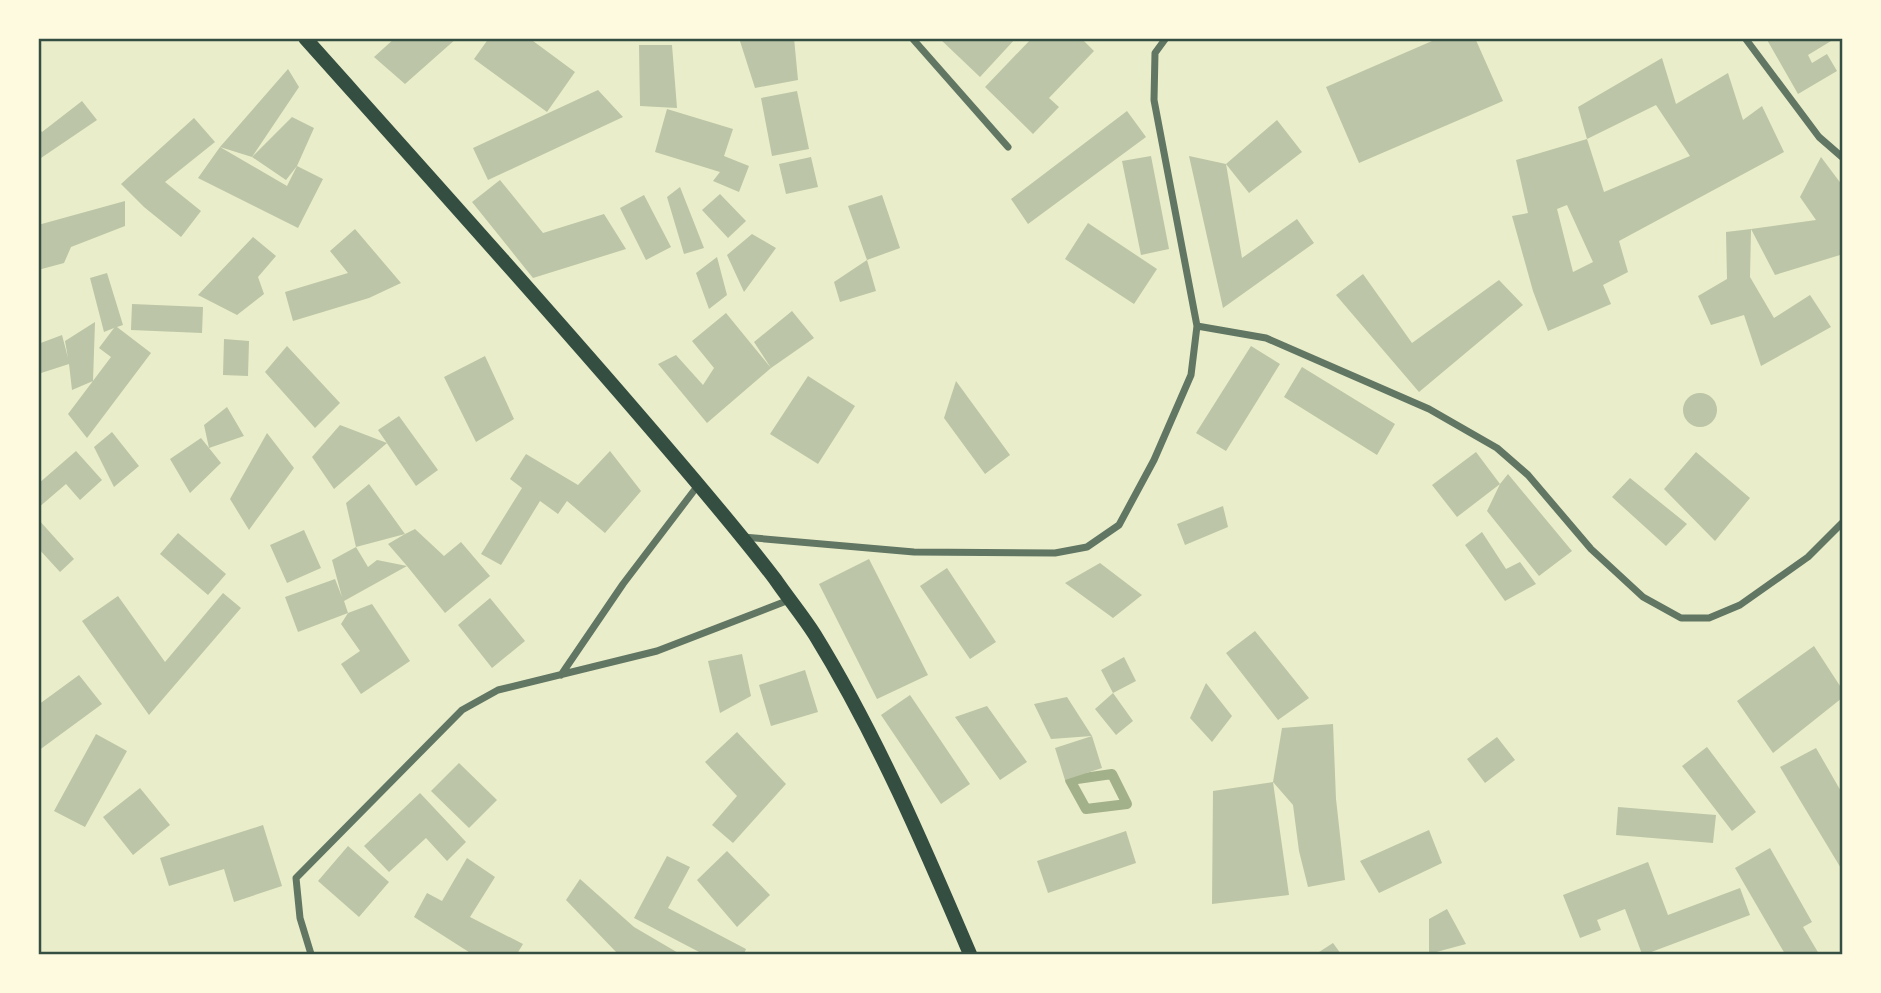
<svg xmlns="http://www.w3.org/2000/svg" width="1881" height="993" font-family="'Space Grotesk',sans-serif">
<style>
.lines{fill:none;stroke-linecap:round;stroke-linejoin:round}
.stream{stroke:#a3b18a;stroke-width:10}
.building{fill:#bcc5a7;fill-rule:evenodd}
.minor{stroke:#617663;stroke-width:7}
.secondary{stroke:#344e41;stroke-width:14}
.neatline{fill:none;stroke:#344e41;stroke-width:2.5}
</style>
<rect width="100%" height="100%" fill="#e9edc9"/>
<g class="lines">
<path class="stream" d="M 1112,774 L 1127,804 L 1086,809 L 1070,780 Z"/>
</g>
<path class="building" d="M 395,38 L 457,38 L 405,84 L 374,57 Z
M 489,38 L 529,38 L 575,72 L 547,112 L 474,59 Z
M 739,38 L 794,38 L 798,80 L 755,88 Z
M 939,38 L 1016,38 L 980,77 Z
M 1032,38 L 1081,38 L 1094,51 L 1049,98 L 1059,107 L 1033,134 L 985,87 Z
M 1439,38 L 1475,38 L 1503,101 L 1359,163 L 1326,87 Z
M 1766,38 L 1836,38 L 1808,55 L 1812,63 L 1827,54 L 1837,71 L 1798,94 Z
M 639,45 L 672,45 L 677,108 L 640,106 Z
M 1662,58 L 1676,104 L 1728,73 L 1743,120 L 1762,106 L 1784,152 L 1619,241 L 1628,272 L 1603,285 L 1611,304 L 1548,331 L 1533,291 L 1512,216 L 1528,213 L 1516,160 L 1587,139 L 1604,192 L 1690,156 L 1656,105 L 1587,139 L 1578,107 ZM 1567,205 L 1593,262 L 1573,272 L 1557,209 Z
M 288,69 L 299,87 L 252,157 L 220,147 L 287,186 L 297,166 L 323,179 L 298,228 L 198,178 L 220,147 Z
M 598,90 L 623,117 L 488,180 L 473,148 Z
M 797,91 L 809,149 L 772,156 L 761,98 Z
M 82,101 L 97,120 L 38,160 L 38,127 L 42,132 Z
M 667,109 L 733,129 L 724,156 L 749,166 L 739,192 L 713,181 L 720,172 L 655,152 Z
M 1127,111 L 1146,137 L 1028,224 L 1011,199 Z
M 292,117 L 314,128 L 297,166 L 286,180 L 252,157 Z
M 194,118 L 215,142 L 165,182 L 201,211 L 181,237 L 144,207 L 121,184 Z
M 1277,120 L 1302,152 L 1249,193 L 1226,164 L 1242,258 L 1297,219 L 1314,243 L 1223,308 L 1189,156 L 1226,164 Z
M 1151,156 L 1169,249 L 1141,255 L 1122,161 Z
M 811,157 L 818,187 L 786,194 L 779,164 Z
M 1821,157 L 1842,185 L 1842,252 L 1840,255 L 1775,275 L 1751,229 L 1816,220 L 1800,197 Z
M 500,180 L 543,233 L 604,214 L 626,249 L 533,278 L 472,202 Z
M 680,187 L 704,248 L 684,254 L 667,197 Z
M 720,194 L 746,221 L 728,238 L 702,210 Z
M 644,195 L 671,247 L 646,260 L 620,208 Z
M 882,195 L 900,248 L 867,260 L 848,206 Z
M 125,201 L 125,226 L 71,247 L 64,263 L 38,270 L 38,225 Z
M 1088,223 L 1157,269 L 1134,304 L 1065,259 Z
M 355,229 L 401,283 L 369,298 L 293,321 L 285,292 L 348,273 L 330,251 Z
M 1751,229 L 1750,277 L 1774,318 L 1810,295 L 1831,327 L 1761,366 L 1744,315 L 1711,325 L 1698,296 L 1727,279 L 1726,232 Z
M 752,234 L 776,248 L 744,292 L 727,255 Z
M 253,237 L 276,256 L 258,277 L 264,294 L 237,315 L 198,295 Z
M 717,257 L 727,295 L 709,309 L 696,273 Z
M 867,260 L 876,291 L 840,302 L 834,282 Z
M 107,273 L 123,325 L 117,327 L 151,353 L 87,438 L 68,414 L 111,357 L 99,348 L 114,328 L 104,332 L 90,278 Z
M 1363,274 L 1412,343 L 1499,280 L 1523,305 L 1419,392 L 1336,295 Z
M 132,304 L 203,307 L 202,333 L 131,330 Z
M 792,311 L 814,338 L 771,368 L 707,423 L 658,364 L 676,355 L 703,385 L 714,368 L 692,341 L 726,313 L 771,368 L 754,342 Z
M 95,322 L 93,381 L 72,390 L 69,364 L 38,374 L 38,344 L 62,335 L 68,358 L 65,341 Z
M 224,339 L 249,341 L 248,376 L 223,375 Z
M 287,346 L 340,403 L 315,428 L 265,372 Z
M 1251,346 L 1280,364 L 1226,451 L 1196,433 Z
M 485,356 L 514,419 L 476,442 L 444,377 Z
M 1302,367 L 1395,424 L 1377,455 L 1284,397 Z
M 808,376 L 855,406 L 818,464 L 770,434 Z
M 956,381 L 1010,455 L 985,474 L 944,418 Z
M1683 410a17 17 0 1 1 34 0a17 17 0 1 1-34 0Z
M 227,407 L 244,436 L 209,448 L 221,463 L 190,493 L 170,459 L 201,438 L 209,448 L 204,425 Z
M 399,416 L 438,470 L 416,486 L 378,430 Z
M 340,425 L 387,443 L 334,489 L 312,457 Z
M 112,432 L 139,466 L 114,487 L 94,447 Z
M 267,433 L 294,468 L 249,530 L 230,499 Z
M 76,451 L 102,480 L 80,500 L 66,484 L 38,508 L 38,484 Z
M 610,451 L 641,491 L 605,533 L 567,501 L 558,514 L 540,501 L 501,565 L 481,554 L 522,488 L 510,479 L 526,454 L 578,485 Z
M 1476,452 L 1500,484 L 1457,517 L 1432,485 Z
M 1696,452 L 1750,498 L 1715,541 L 1664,489 Z
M 1508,474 L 1572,551 L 1539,576 L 1487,511 L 1500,484 Z
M 1630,478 L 1687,524 L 1666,546 L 1612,497 Z
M 369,484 L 405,534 L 415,529 L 444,556 L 461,542 L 490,576 L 445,613 L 407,566 L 344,601 L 348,613 L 298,632 L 285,597 L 335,579 L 342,597 L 332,560 L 356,547 L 368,567 L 377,560 L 407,566 L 388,544 L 405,534 L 356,547 L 346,503 Z
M 1223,506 L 1228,527 L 1185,545 L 1177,524 Z
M 38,519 L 74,559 L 60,572 L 38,548 Z
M 304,530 L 321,568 L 287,583 L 270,545 Z
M 1482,532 L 1506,569 L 1520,562 L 1536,584 L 1505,601 L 1465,545 Z
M 178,533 L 226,574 L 208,595 L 160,554 Z
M 869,559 L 928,675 L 877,699 L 819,584 Z
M 1100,563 L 1142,595 L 1113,618 L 1065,583 Z
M 947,568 L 996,642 L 970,659 L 920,586 Z
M 223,593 L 241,608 L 149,715 L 82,621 L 118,596 L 165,662 Z
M 490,598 L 525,641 L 492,668 L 458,625 Z
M 372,604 L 410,661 L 361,694 L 341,664 L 360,651 L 341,624 L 348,613 Z
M 1255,631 L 1309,698 L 1278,720 L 1226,653 Z
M 1814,646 L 1842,689 L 1842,698 L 1773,753 L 1737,701 Z
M 742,654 L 751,696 L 720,713 L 708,661 Z
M 1124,657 L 1136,681 L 1113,693 L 1101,670 Z
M 805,670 L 818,712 L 771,726 L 759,685 Z
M 79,675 L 102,704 L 38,751 L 38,705 Z
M 1206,683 L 1232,716 L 1212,742 L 1190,718 Z
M 1113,693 L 1133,721 L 1116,735 L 1095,709 Z
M 910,695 L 970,784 L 941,804 L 881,715 Z
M 1067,697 L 1092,736 L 1102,768 L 1065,780 L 1055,748 L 1092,736 L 1051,739 L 1034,704 Z
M 987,706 L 1027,762 L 1000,780 L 955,717 Z
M 1333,724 L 1336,799 L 1345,880 L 1308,887 L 1299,851 L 1293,805 L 1273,782 L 1282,728 Z
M 737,732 L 786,784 L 733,843 L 712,825 L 737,796 L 705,762 Z
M 96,734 L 127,751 L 85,827 L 54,811 Z
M 1497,737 L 1515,760 L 1485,783 L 1467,759 Z
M 1707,747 L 1756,812 L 1732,831 L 1682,766 Z
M 1816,748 L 1842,793 L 1842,870 L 1780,767 Z
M 459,763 L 497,800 L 469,828 L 431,791 Z
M 1273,782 L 1289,895 L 1212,904 L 1213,791 Z
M 140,788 L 170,825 L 133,855 L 103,817 Z
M 420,793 L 466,842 L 447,861 L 426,838 L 389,872 L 364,846 Z
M 1618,807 L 1716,815 L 1713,843 L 1616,835 Z
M 263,825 L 282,886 L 234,902 L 224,869 L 169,886 L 160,858 Z
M 1429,830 L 1442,863 L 1379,893 L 1360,861 Z
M 1126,831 L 1136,863 L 1048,893 L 1037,861 Z
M 348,846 L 389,882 L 359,917 L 318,881 Z
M 1770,848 L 1812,922 L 1803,927 L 1819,954 L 1785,954 L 1735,868 Z
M 727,851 L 770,895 L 737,927 L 697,880 Z
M 667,856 L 690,867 L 668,908 L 746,949 L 744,954 L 703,954 L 634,918 Z
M 467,858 L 495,877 L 470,917 L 523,944 L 517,954 L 472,954 L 414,917 L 427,893 L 442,901 Z
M 1648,862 L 1668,915 L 1740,888 L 1750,915 L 1646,954 L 1642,954 L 1625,909 L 1597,920 L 1601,930 L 1580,938 L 1563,895 Z
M 580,879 L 634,927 L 680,954 L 618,954 L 566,900 Z
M 1447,909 L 1466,944 L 1429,954 L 1429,919 Z
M 1333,943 L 1341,954 L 1316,954 Z"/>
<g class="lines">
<path class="minor" d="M 912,38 L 1008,147
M 1745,38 L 1819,137 L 1842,157
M 1197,326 L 1266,338 L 1429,409 L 1497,448 L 1528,475 L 1591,549 L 1643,597 L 1681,618 L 1709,618 L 1740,605 L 1808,557 L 1842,523
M 743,537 L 914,552 L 1055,553 L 1087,547 L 1119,525 L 1154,460 L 1191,375 L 1197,326 L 1154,100 L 1155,53 L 1166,38
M 561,675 L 623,584 L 699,484
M 311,954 L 300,918 L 296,878 L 462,710 L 498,690 L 657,651 L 789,600"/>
<path class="secondary" d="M 305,38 C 415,161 525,283 632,407 C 681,464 730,520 775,579 C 788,598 803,616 815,635 C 877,736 924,846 970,954"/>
</g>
<rect width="1881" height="993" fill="none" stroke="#fefae0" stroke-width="80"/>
<rect x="40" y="40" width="1801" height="913" class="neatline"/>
</svg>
